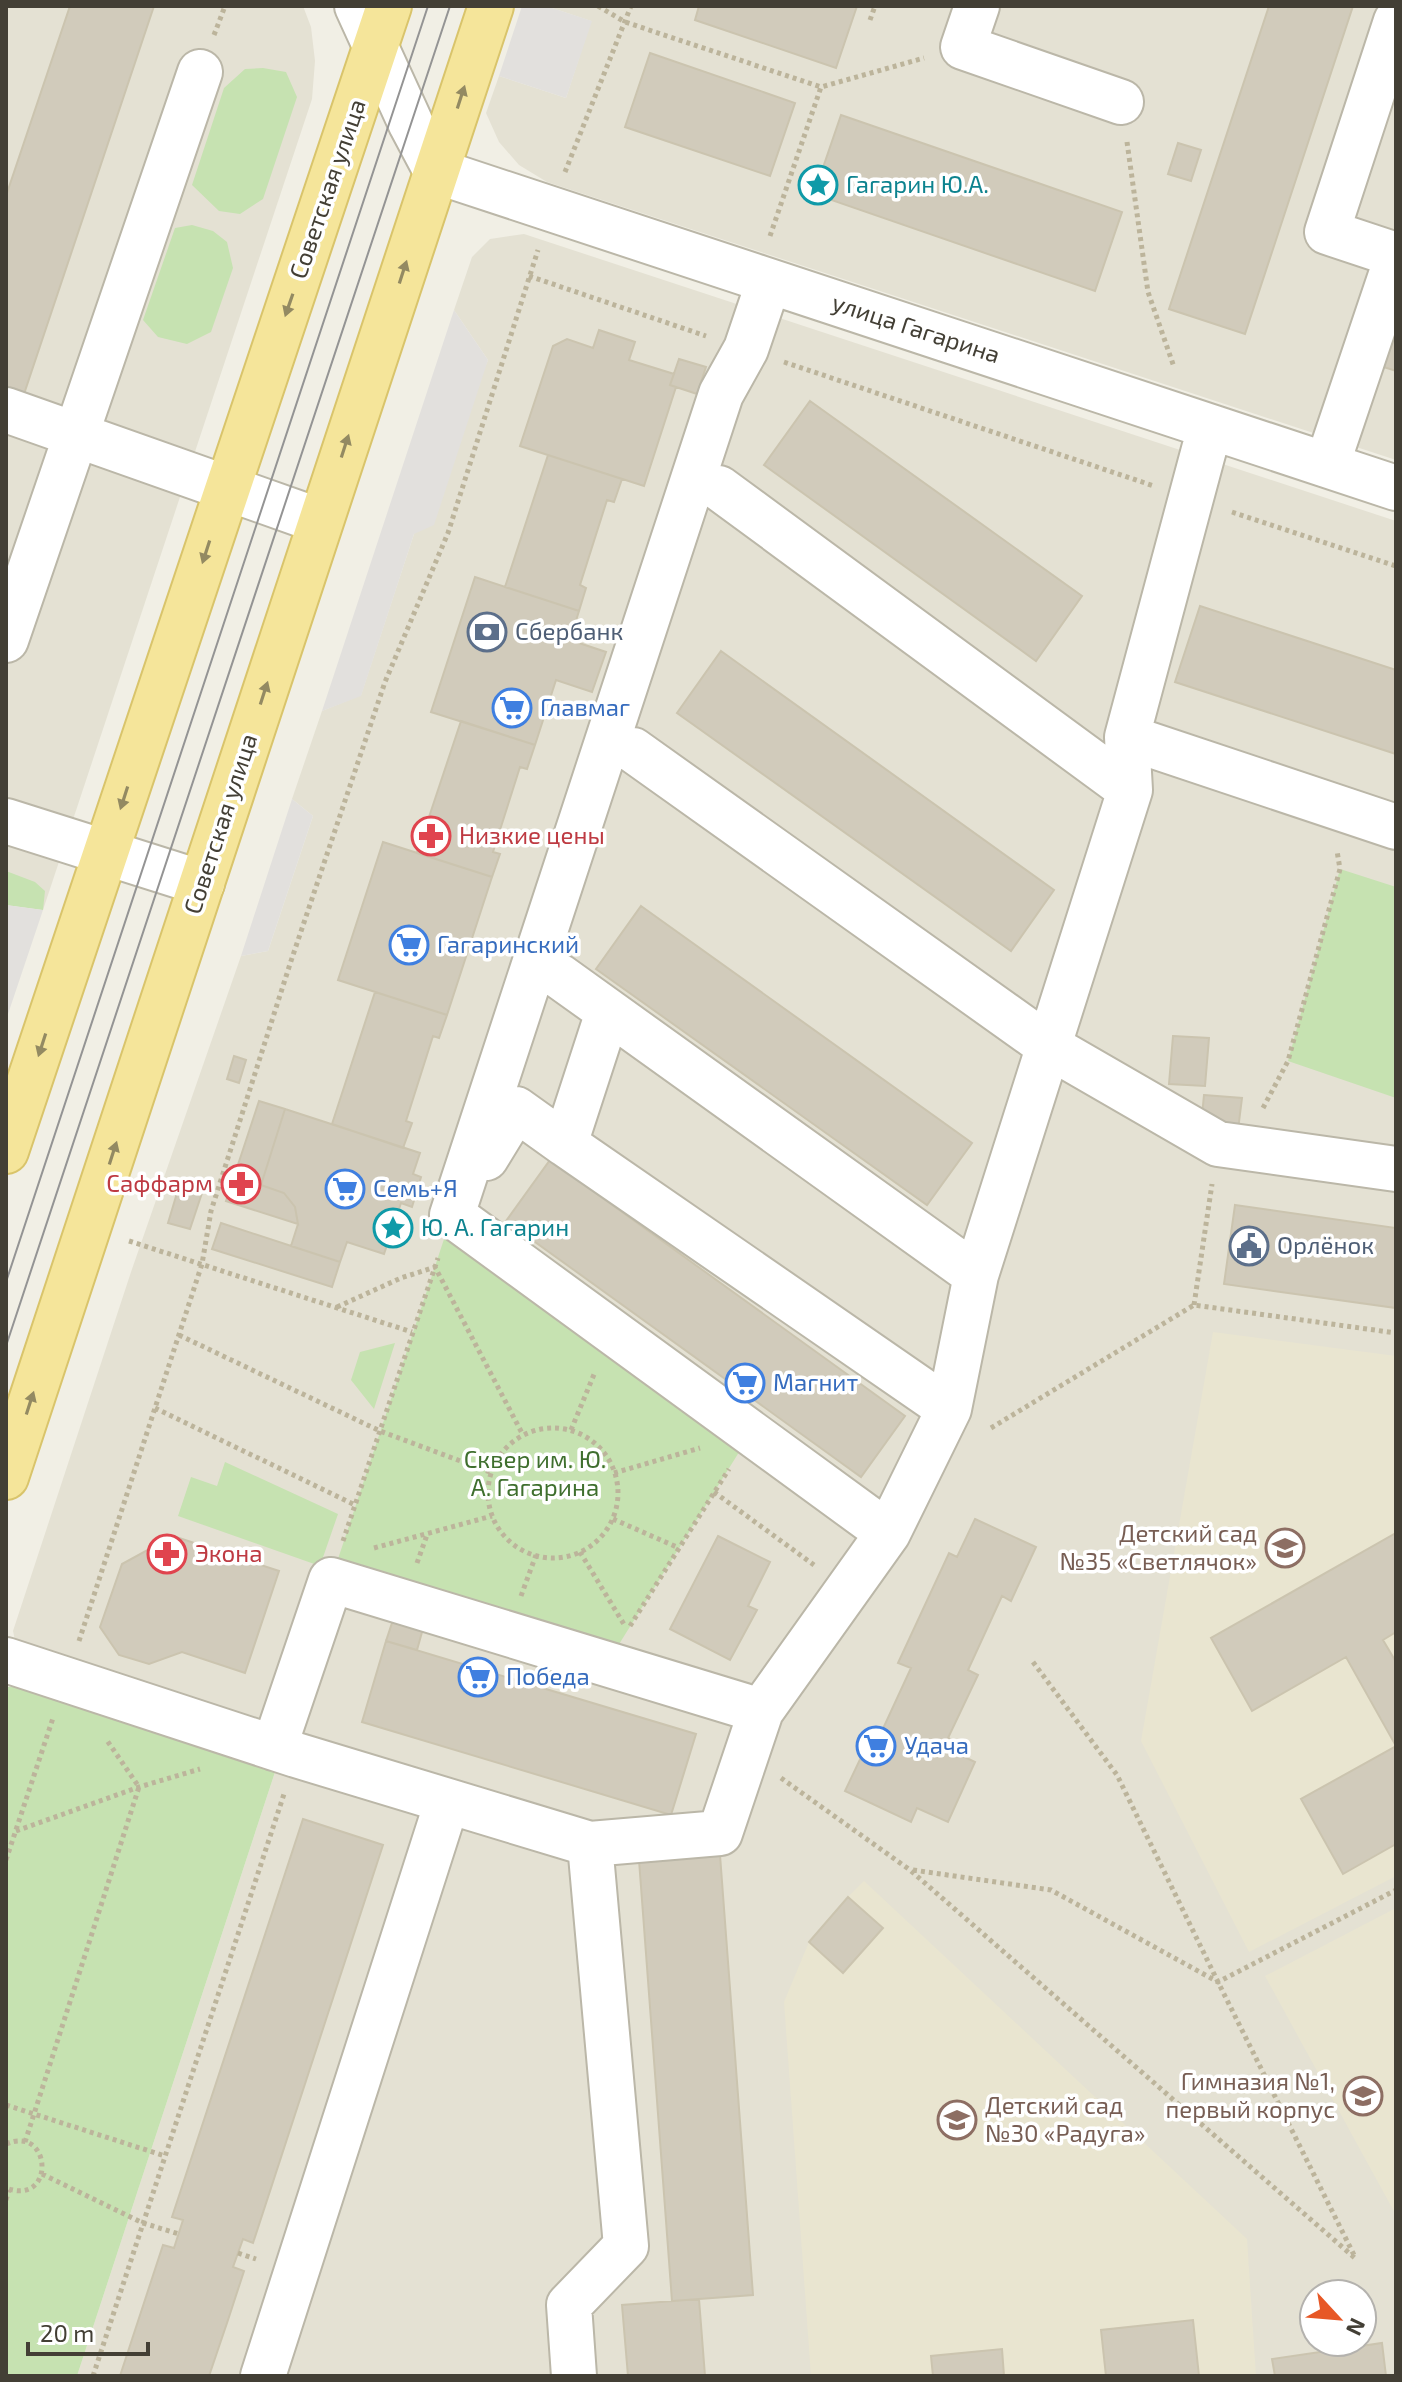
<svg xmlns="http://www.w3.org/2000/svg" width="1402" height="2382" font-family="'Exo 2',sans-serif">
<style>
.residential{fill:#e4e1d3;fill-rule:evenodd}
.education{fill:#e9e5d0}
.green{fill:#c6e2b1}
.parking{fill:#e2e0dd}
.building{fill:#d1cbbb;stroke:#cbc4af;stroke-width:2}
.lines{fill:none;stroke-linecap:round;stroke-linejoin:round}
.minor-casing{stroke:#bbb7a8;stroke-width:48}
.major-casing{stroke:#d9c46b;stroke-width:48}
.path{stroke:#bcb49b;stroke-width:5;stroke-dasharray:4 4;stroke-linecap:butt}
.minor{stroke:#fff;stroke-width:44}
.major{stroke:#f5e59a;stroke-width:44}
.tram{stroke:#949494;stroke-width:2}
.oneway{fill:#938a62}
.labels{text-anchor:middle;stroke-width:7;stroke-linejoin:round;paint-order:stroke}
.culture-label{font-size:24px;fill:#0d838f;stroke:#fff;text-anchor:start}
.street-label{font-size:24px;fill:#433f35;stroke:#fff}
.service-label{font-size:24px;fill:#4e5e75;stroke:#fff;text-anchor:start}
.shop-label{font-size:24px;fill:#366cbe;stroke:#fff;text-anchor:start}
.health-label{font-size:24px;fill:#be3a42;stroke:#fff;text-anchor:start}
.park-label{font-size:24px;fill:#3f6f2e;stroke:#fff}
.education-label{font-size:24px;fill:#785e54;stroke:#fff;text-anchor:end}
</style>
<rect width="100%" height="100%" fill="#f1efe5"/>
<path class="residential" d="M 6,6 L 303,6 L 311,27 L 315,61 L 312,99 L 43,910 L 6,905 Z
M 546,6 L 1396,6 L 1396,460 L 547,182 L 519,165 L 499,142 L 486,113 L 499,76 L 566,98 L 591,21 Z
M 524,234 L 1396,521 L 1396,2376 L 77,2376 L 276,1769 L 25,1686 L 13,1631 L 131,1272 L 241,956 L 268,951 L 313,816 L 292,799 L 322,711 L 361,695 L 414,534 L 488,360 L 454,310 L 472,257 L 490,239 ZM 1314,2294 L 1362,2294 L 1362,2342 L 1314,2342 Z"/>
<path class="education" d="M 1213,1332 L 1396,1356 L 1396,1876 L 1249,1952 L 1141,1741 Z
M 864,1881 L 1247,2239 L 1256,2376 L 811,2376 L 784,2002 L 809,1942 L 843,1972 L 882,1928 L 848,1897 Z
M 1396,1908 L 1396,2215 L 1265,1976 Z"/>
<path class="green" d="M 263,68 L 286,72 L 297,97 L 263,199 L 240,214 L 219,211 L 192,185 L 224,88 L 245,69 Z
M 192,225 L 213,231 L 227,242 L 233,268 L 211,332 L 187,344 L 158,337 L 143,320 L 175,228 Z
M 1340,869 L 1396,887 L 1396,1098 L 1288,1061 Z
M 6,871 L 35,882 L 45,891 L 43,910 L 6,905 Z
M 452,1215 L 751,1433 L 606,1665 L 331,1580 Z
M 395,1343 L 374,1409 L 351,1380 L 360,1352 Z
M 225,1462 L 338,1514 L 320,1566 L 178,1516 L 191,1477 L 217,1486 Z
M 25,1686 L 276,1769 L 77,2376 L 6,2376 L 6,1687 Z"/>
<path class="parking" d="M 522,6 L 546,6 L 592,21 L 566,98 L 499,76 Z
M 454,310 L 488,360 L 434,525 L 414,534 L 361,696 L 322,711 Z
M 292,799 L 313,816 L 268,951 L 241,956 Z
M 6,905 L 43,910 L 6,1020 Z"/>
<path class="building" d="M 70,6 L 154,6 L 24,394 L 6,388 L 6,196 Z
M 699,6 L 857,6 L 836,68 L 695,20 Z
M 1269,6 L 1353,6 L 1245,334 L 1169,309 Z
M 650,53 L 795,103 L 770,176 L 625,127 Z
M 841,115 L 1122,212 L 1095,291 L 814,194 Z
M 1178,143 L 1201,150 L 1191,181 L 1168,174 Z
M 1396,299 L 1396,371 L 1374,364 Z
M 599,330 L 635,342 L 629,360 L 674,374 L 670,385 L 676,387 L 644,486 L 520,446 L 553,346 L 567,339 L 593,348 Z
M 679,359 L 706,367 L 697,394 L 670,385 Z
M 810,401 L 1082,596 L 1036,661 L 764,465 Z
M 548,455 L 622,479 L 614,502 L 607,500 L 580,585 L 586,588 L 579,611 L 505,587 Z
M 475,577 L 579,611 L 570,640 L 606,652 L 592,692 L 556,680 L 535,745 L 431,712 Z
M 1200,606 L 1396,670 L 1396,754 L 1175,682 Z
M 721,651 L 1054,890 L 1011,951 L 677,713 Z
M 461,721 L 535,745 L 527,769 L 520,767 L 493,852 L 500,854 L 492,877 L 417,853 Z
M 383,842 L 492,877 L 447,1015 L 338,980 Z
M 641,906 L 972,1143 L 927,1205 L 596,969 Z
M 375,992 L 447,1015 L 439,1038 L 433,1036 L 406,1121 L 412,1123 L 403,1148 L 332,1124 Z
M 1173,1036 L 1209,1038 L 1205,1086 L 1169,1084 Z
M 234,1056 L 246,1060 L 239,1083 L 227,1079 Z
M 1204,1095 L 1242,1098 L 1238,1130 L 1201,1126 Z
M 259,1101 L 285,1109 L 261,1185 L 284,1193 L 295,1207 L 298,1224 L 226,1201 Z
M 285,1109 L 420,1153 L 413,1174 L 421,1177 L 412,1207 L 401,1203 L 384,1254 L 347,1242 L 340,1262 L 291,1246 L 298,1224 L 295,1207 L 284,1193 L 261,1185 Z
M 550,1160 L 905,1416 L 861,1477 L 506,1221 Z
M 180,1183 L 203,1190 L 190,1229 L 168,1223 Z
M 1235,1205 L 1396,1228 L 1396,1308 L 1224,1284 Z
M 221,1223 L 340,1262 L 332,1287 L 212,1249 Z
M 975,1519 L 1036,1547 L 1011,1601 L 1002,1596 L 968,1670 L 978,1675 L 948,1738 L 958,1743 L 954,1752 L 975,1762 L 948,1822 L 917,1808 L 911,1822 L 845,1791 L 874,1730 L 881,1733 L 911,1668 L 898,1663 L 949,1553 L 957,1557 Z
M 1396,1533 L 1396,1632 L 1383,1640 L 1396,1662 L 1396,1844 L 1343,1874 L 1301,1799 L 1396,1746 L 1346,1657 L 1252,1711 L 1211,1638 Z
M 173,1536 L 279,1571 L 245,1673 L 182,1652 L 149,1664 L 119,1655 L 100,1627 L 122,1564 Z
M 718,1536 L 770,1562 L 748,1606 L 757,1610 L 730,1660 L 670,1629 Z
M 394,1617 L 424,1625 L 417,1650 L 386,1641 Z
M 386,1641 L 696,1734 L 671,1815 L 362,1722 Z
M 303,1819 L 383,1845 L 253,2243 L 243,2239 L 233,2267 L 244,2271 L 228,2320 L 209,2376 L 120,2376 L 163,2245 L 174,2248 L 183,2220 L 172,2217 Z
M 720,1855 L 753,2295 L 672,2301 L 639,1860 Z
M 848,1897 L 883,1928 L 843,1973 L 809,1942 Z
M 699,2299 L 705,2376 L 628,2376 L 622,2305 Z
M 1193,2320 L 1199,2376 L 1106,2376 L 1101,2330 Z
M 1382,2343 L 1386,2376 L 1275,2376 L 1272,2359 Z
M 1002,2349 L 1004,2376 L 933,2376 L 931,2356 Z"/>
<g class="lines">
<g class="minor-casing">
<path id="minor" d="M 357,6 L 411,124 L 436,171 L 1396,488
M 977,6 L 963,47 L 1121,102
M 1396,21 L 1327,232 L 1396,255
M 6,410 L 320,521
M 1327,465 L 1396,260
M 719,488 L 1130,790
M 6,640 L 200,72
M 1127,737 L 1396,827
M 633,750 L 1050,1047 L 1218,1144 L 1396,1169
M 6,821 L 202,883
M 559,976 L 976,1275
M 608,1012 L 565,1144 L 949,1409
M 486,1158 L 516,1109 L 565,1144
M 452,1215 L 721,394 L 746,349 L 769,281
M 452,1215 L 888,1533
M 6,1660 L 296,1755 L 590,1844 L 720,1833 L 761,1711 L 888,1533 L 949,1409 L 976,1275 L 1130,790 L 1127,737 L 1210,427
M 274,1748 L 331,1580 L 761,1711
M 263,2376 L 447,1802
M 574,2376 L 569,2305 L 626,2246 L 590,1844"/>
</g>
<g class="major-casing">
<path id="major" d="M 6,1151 L 389,6
M 6,1477 L 491,6"/>
</g>
<path class="path" d="M 598,6 L 625,22 L 821,87
M 870,20 L 875,6
M 214,35 L 225,6
M 1127,142 L 1148,292 L 1174,367
M 565,172 L 631,6
M 770,236 L 821,87 L 924,58
M 529,276 L 706,336
M 784,362 L 1154,486
M 1232,512 L 1396,566
M 1263,1108 L 1288,1061 L 1340,869 L 1337,851
M 129,1241 L 412,1332
M 1194,1305 L 1212,1184
M 337,1307 L 401,1278 L 435,1267 L 523,1435
M 179,1335 L 380,1431 L 490,1472
M 155,1408 L 355,1505
M488 1493a65 65 0 1 1 130 0a65 65 0 1 1-130 0Z
M 991,1428 L 1194,1305 L 1396,1333
M 571,1430 L 595,1372
M 614,1473 L 700,1448
M 714,1492 L 814,1565
M 613,1519 L 679,1548
M 343,1541 L 438,1258
M 374,1548 L 492,1516
M 580,1552 L 625,1626
M 417,1563 L 427,1535
M 521,1596 L 536,1555
M 630,1626 L 729,1469
M 79,1641 L 202,1264 L 211,1211 L 290,964 L 385,682 L 448,533 L 538,250
M 1033,1662 L 1117,1775 L 1218,1982 L 1355,2257
M 781,1778 L 910,1870 L 1356,2259
M 16,1831 L 139,1787 L 200,1769
M 6,1860 L 53,1718
M 913,1870 L 1051,1890 L 1218,1982 L 1396,1890
M 6,2105 L 165,2156
M 25,2142 L 139,1787 L 106,1739
M 6,2144 C 52,2124 56,2207 6,2188
M 42,2174 L 143,2223 L 179,2234
M 6,2200 L 9,2190
M 238,2253 L 256,2259
M 93,2376 L 284,1794"/>
<use href="#minor" class="minor"/>
<use href="#major" class="major"/>
<path class="tram" d="M 6,1282 L 428,6
M 6,1346 L 450,6"/>
</g>
<defs><path id="oneway-solid" d="M-6-.8H1V-3.2L6.5 0L1 3.2V.8H-6Z" transform="scale(2)"/></defs>
<g class="oneway">
<use href="#oneway-solid" transform="translate(461 97) rotate(-72)"/>
<use href="#oneway-solid" transform="translate(403 272) rotate(-72)"/>
<use href="#oneway-solid" transform="translate(289 305) rotate(109)"/>
<use href="#oneway-solid" transform="translate(345 446) rotate(-72)"/>
<use href="#oneway-solid" transform="translate(206 552) rotate(108)"/>
<use href="#oneway-solid" transform="translate(264 693) rotate(-72)"/>
<use href="#oneway-solid" transform="translate(124 798) rotate(108)"/>
<use href="#oneway-solid" transform="translate(42 1045) rotate(108)"/>
<use href="#oneway-solid" transform="translate(113 1153) rotate(-72)"/>
<use href="#oneway-solid" transform="translate(30 1403) rotate(-72)"/>
</g>
<defs>
<g id="sight-ring" transform="scale(2)"><circle r="9.5" fill="#fff" stroke="#0f9aa8" stroke-width="1.5"/><path d="M0-6L1.8-2.2L6-1.7L2.9 1.2L3.7 5.4L0 3.3L-3.7 5.4L-2.9 1.2L-6-1.7L-1.8-2.2Z" fill="#0f9aa8"/></g>
<g id="bank-ring" transform="scale(2)"><circle r="9.5" fill="#fff" stroke="#5c6f8a" stroke-width="1.5"/><path d="M-6-4H6V4H-6ZM0-2.3a2.3 2.3 0 1 0 0 4.6a2.3 2.3 0 1 0 0-4.6Z" fill="#5c6f8a"/></g>
<g id="supermarket-ring" transform="scale(2)"><circle r="9.5" fill="#fff" stroke="#3f7fe0" stroke-width="1.5"/><path d="M-6-5.5h2.5l.6 2H6L4.5 2H-2.5L-4.4-4H-6ZM-1.5 3.2a1.3 1.3 0 1 0 .1 0ZM3 3.2a1.3 1.3 0 1 0 .1 0Z" fill="#3f7fe0"/></g>
<g id="pharmacy-ring" transform="scale(2)"><circle r="9.5" fill="#fff" stroke="#e0444e" stroke-width="1.5"/><path d="M-2-6h4v4h4v4h-4v4h-4v-4h-4v-4h4Z" fill="#e0444e"/></g>
<g id="civic-ring" transform="scale(2)"><circle r="9.5" fill="#fff" stroke="#5c6f8a" stroke-width="1.5"/><path d="M-.6-6.5H3V-4.5H.6V-3L4-1V1h2V6H-6V1h2V-1L-.6-3ZM-1.2 2.5V6h2.4V2.5Z" fill="#5c6f8a"/></g>
<g id="school-ring" transform="scale(2)"><circle r="9.5" fill="#fff" stroke="#8d6e63" stroke-width="1.5"/><path d="M0-5L7-2L0 1L-7-2ZM-4 1L0 2.5L4 1V4Q0 6-4 4Z" fill="#8d6e63"/></g>
</defs>
<g fill-rule="evenodd">
<use href="#sight-ring" x="818" y="185"/>
<use href="#bank-ring" x="487" y="632"/>
<use href="#supermarket-ring" x="512" y="708"/>
<use href="#pharmacy-ring" x="431" y="836"/>
<use href="#supermarket-ring" x="409" y="945"/>
<use href="#pharmacy-ring" x="241" y="1184"/>
<use href="#supermarket-ring" x="345" y="1189"/>
<use href="#sight-ring" x="393" y="1228"/>
<use href="#civic-ring" x="1249" y="1246"/>
<use href="#supermarket-ring" x="745" y="1383"/>
<use href="#school-ring" x="1285" y="1548"/>
<use href="#pharmacy-ring" x="167" y="1554"/>
<use href="#supermarket-ring" x="478" y="1677"/>
<use href="#supermarket-ring" x="876" y="1746"/>
<use href="#school-ring" x="1363" y="2096"/>
<use href="#school-ring" x="957" y="2120"/>
</g>
<g class="labels">
<g class="culture-label">
<text x="846" y="193">Гагарин Ю.А.</text>
<text x="421" y="1236">Ю. А. Гагарин</text>
</g>
<g class="street-label">
<text transform="translate(328 189) rotate(-71)" y="8">Советская улица</text>
<text transform="translate(916 329) rotate(18)" y="8">улица Гагарина</text>
<text transform="translate(221 824) rotate(-72)" y="8">Советская улица</text>
</g>
<g class="service-label">
<text x="515" y="640">Сбербанк</text>
<text x="1277" y="1254">Орлёнок</text>
</g>
<g class="shop-label">
<text x="540" y="716">Главмаг</text>
<text x="437" y="953">Гагаринский</text>
<text x="373" y="1197">Семь+Я</text>
<text x="773" y="1391">Магнит</text>
<text x="506" y="1685">Победа</text>
<text x="904" y="1754">Удача</text>
</g>
<g class="health-label">
<text x="459" y="844">Низкие цены</text>
<text x="213" y="1192" text-anchor="end">Саффарм</text>
<text x="195" y="1562">Экона</text>
</g>
<g class="park-label">
<text x="535" y="1468">Сквер им. Ю.<tspan x="535" dy="28">А. Гагарина</tspan></text>
</g>
<g class="education-label">
<text x="1257" y="1542">Детский сад<tspan x="1257" dy="28">№35 «Светлячок»</tspan></text>
<text x="1335" y="2090">Гимназия №1,<tspan x="1335" dy="28">первый корпус</tspan></text>
<text x="985" y="2114" text-anchor="start">Детский сад<tspan x="985" dy="28">№30 «Радуга»</tspan></text>
</g>
</g>
<rect width="1402" height="2382" fill="none" stroke="#433f35" stroke-width="16"/>
<g transform="translate(1338 2318) rotate(116)"><circle r="38" fill="#ffffff" stroke="#b4b2ae" stroke-width="2"/>
<path d="M0-6L14 30L0 20L-14 30Z" fill="#e75826"/>
<text y="-12" font-size="22" font-weight="bold" text-anchor="middle" fill="#433f35">N</text>
</g>
<path d="M28 2342v12h120v-12" fill="none" stroke="#433f35" stroke-width="4"/>
<text x="40" y="2342" font-size="24" fill="#433f35" stroke="#ffffff" stroke-width="6" paint-order="stroke">20 m</text>
</svg>
